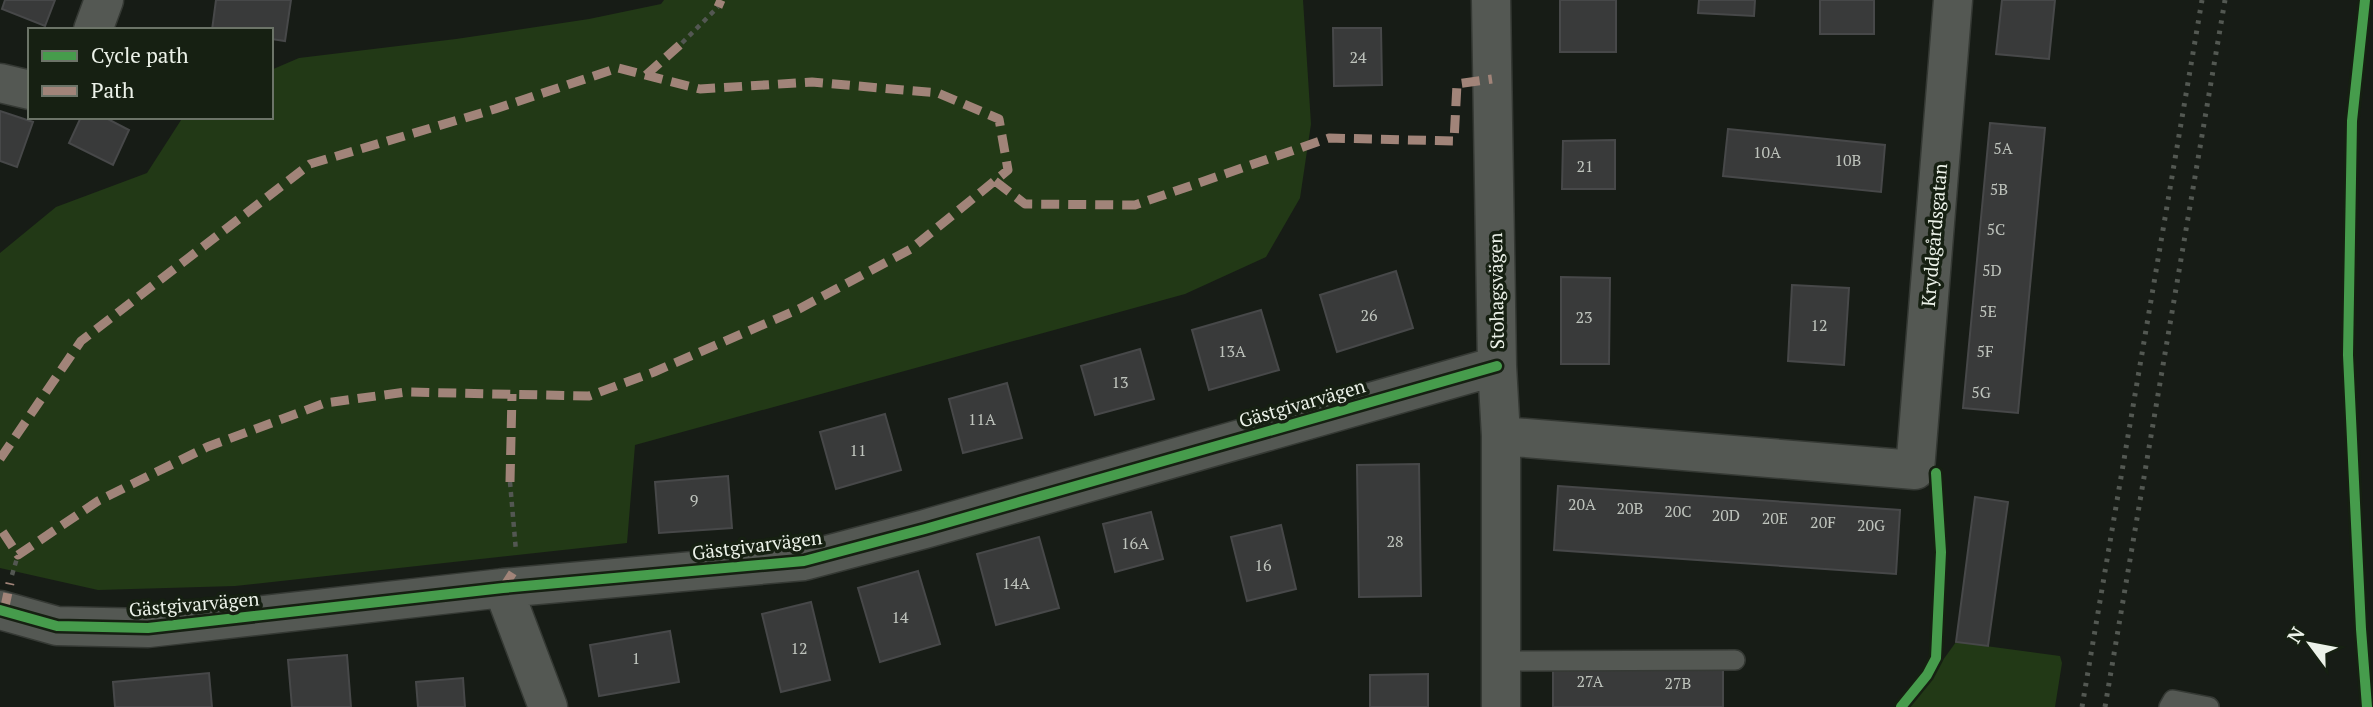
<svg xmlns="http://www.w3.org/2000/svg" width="2373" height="707" font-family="'PT Serif',serif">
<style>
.green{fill:#223916}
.building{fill:#393a3a;stroke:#474849;stroke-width:2}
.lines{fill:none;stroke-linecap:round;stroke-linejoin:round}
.service-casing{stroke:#353934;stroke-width:22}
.minor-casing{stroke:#353934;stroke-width:41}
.path{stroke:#535752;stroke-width:4.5;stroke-dasharray:5 5;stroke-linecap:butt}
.service{stroke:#545853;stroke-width:19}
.minor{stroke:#545853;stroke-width:38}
.rail{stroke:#535852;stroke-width:5;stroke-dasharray:3.5 7;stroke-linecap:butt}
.quiet{stroke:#a18479;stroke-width:9;stroke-dasharray:18 9;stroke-linecap:butt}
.cycleway-casing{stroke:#162012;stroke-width:15}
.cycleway{stroke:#469c4c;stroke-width:10}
.labels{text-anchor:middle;stroke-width:7;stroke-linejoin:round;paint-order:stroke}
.number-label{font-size:16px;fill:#bfc4bd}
.street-label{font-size:19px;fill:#ecf2e9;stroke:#162012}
</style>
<rect width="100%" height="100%" fill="#171c16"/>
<path class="green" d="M 664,0 L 1303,0 L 1311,124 L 1300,198 L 1266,257 L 1185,294 L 635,445 L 627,543 L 235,586 L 98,590 L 0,568 L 0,253 L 56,207 L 147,173 L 183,117 L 271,117 L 271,70 L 299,58 L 456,39 L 589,19 L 661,4 Z
M 1956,642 L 2060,656 L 2062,663 L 2055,707 L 1909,707 Z"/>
<path class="building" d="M 5,0 L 55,0 L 45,26 L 2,9 Z
M 216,0 L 291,0 L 285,41 L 271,39 L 271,30 L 212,30 Z
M 1560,0 L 1616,0 L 1616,52 L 1560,52 Z
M 1699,0 L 1755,0 L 1754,16 L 1698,13 Z
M 1820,0 L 1874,0 L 1874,34 L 1820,34 Z
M 2002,0 L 2055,0 L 2049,59 L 1996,54 Z
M 1333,28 L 1381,28 L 1382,85 L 1334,86 Z
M 0,111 L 33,122 L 17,167 L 0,161 Z
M 81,117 L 104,117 L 129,130 L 113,165 L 69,143 Z
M 1990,123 L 2045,128 L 2018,413 L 1963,408 Z
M 1728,129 L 1885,145 L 1881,192 L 1723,176 Z
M 1615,140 L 1615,189 L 1562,189 L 1563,141 Z
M 1396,271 L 1413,328 L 1337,352 L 1320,295 Z
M 1561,277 L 1610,278 L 1609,364 L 1561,364 Z
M 1792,285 L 1849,288 L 1844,365 L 1788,361 Z
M 1261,310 L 1279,370 L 1209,390 L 1192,330 Z
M 1140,349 L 1154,399 L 1095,415 L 1081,366 Z
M 1007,383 L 1022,438 L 963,453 L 949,399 Z
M 885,414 L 901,470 L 836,489 L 820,432 Z
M 1419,464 L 1421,596 L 1359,597 L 1357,465 Z
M 728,476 L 732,528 L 659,533 L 655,482 Z
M 1558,486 L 1900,510 L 1896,574 L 1554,550 Z
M 1975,497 L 2008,502 L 1988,646 L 1956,642 Z
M 1151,512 L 1163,559 L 1115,572 L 1103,524 Z
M 1281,525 L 1296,589 L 1247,601 L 1231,537 Z
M 1039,537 L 1059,608 L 996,625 L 977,554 Z
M 918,571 L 940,644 L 880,662 L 858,588 Z
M 811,602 L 830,680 L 781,692 L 762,614 Z
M 670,631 L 679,682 L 599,696 L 590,645 Z
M 347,655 L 351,707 L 292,707 L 288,660 Z
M 1723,669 L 1723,707 L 1553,707 L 1553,670 Z
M 209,673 L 212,707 L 115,707 L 113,682 Z
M 1428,674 L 1428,707 L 1370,707 L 1370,675 Z
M 463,678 L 465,707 L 418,707 L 416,682 Z"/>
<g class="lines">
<g class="service-casing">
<path id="service" d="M 1501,661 L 1735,660
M 2169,707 L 2173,700 L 2209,707"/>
</g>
<g class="minor-casing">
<path id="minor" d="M 1491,0 L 1497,366 L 1501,436 L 1501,707
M 93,30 L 104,0
M 0,83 L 30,90
M 1501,436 L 1915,470 L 1953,0
M 503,588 L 548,707
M 0,610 L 57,626 L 148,628 L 503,588 L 804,561 L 925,529 L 1497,366"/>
</g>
<path class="path" d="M 682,43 L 718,7
M 510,482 L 516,551
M 12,575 L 18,555"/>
<use href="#service" class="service"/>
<use href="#minor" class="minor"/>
<path class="rail" d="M 2082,707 L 2202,0
M 2105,707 L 2225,0"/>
<path class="quiet" d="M 718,7 L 721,0
M 646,75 L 682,43
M 995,181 L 1025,204 L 1135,205 L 1329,138 L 1454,141 L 1457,84 L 1492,79
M 0,459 L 81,341 L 310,164 L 495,109 L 618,68 L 700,89 L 812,82 L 938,93 L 999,119 L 1008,170 L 911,249 L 799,309 L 654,372 L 589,396 L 406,392 L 325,403 L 207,447 L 98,501 L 18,555 L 0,528
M 510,482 L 512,394
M 503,588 L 517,566
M 4,611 L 10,583"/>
<g class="cycleway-casing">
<path id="cycleway" d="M 2365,0 L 2352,121 L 2348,355 L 2361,629 L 2367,707
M 0,610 L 57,626 L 148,628 L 503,588 L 804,561 L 925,529 L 1497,366
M 1901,707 L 1927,675 L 1936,658 L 1941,552 L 1936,473"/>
</g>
<use href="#cycleway" class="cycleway"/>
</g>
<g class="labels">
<g class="number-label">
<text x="1358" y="63">24</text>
<text x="2003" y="154">5A</text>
<text x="1767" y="158">10A</text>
<text x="1848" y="166">10B</text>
<text x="1585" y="172">21</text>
<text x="1999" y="195">5B</text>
<text x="1996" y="235">5C</text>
<text x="1992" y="276">5D</text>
<text x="1988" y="317">5E</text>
<text x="1369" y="321">26</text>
<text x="1584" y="323">23</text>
<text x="1819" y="331">12</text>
<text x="1232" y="357">13A</text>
<text x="1985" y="357">5F</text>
<text x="1120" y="388">13</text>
<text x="1981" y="398">5G</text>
<text x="982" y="425">11A</text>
<text x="858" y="456">11</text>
<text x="694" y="506">9</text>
<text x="1582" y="510">20A</text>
<text x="1630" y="514">20B</text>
<text x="1678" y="517">20C</text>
<text x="1726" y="521">20D</text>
<text x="1775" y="524">20E</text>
<text x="1823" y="528">20F</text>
<text x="1871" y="531">20G</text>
<text x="1395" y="547">28</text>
<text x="1135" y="549">16A</text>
<text x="1263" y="571">16</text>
<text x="1016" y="589">14A</text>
<text x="900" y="623">14</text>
<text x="799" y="654">12</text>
<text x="636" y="664">1</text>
<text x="1590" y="687">27A</text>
<text x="1678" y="689">27B</text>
</g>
<g class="street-label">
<text transform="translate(1934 235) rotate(-85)" y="7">Kryddgårdsgatan</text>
<text transform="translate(1496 291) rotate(-91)" y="7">Stohagsvägen</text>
<text transform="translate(1302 403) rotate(-16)" y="7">Gästgivarvägen</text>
<text transform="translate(757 545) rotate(-7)" y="7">Gästgivarvägen</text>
<text transform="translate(194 604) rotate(-5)" y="7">Gästgivarvägen</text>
</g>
</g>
<rect x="28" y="28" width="245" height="91" fill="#162012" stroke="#6c7468" stroke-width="2"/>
<rect x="42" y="51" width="35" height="10" fill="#469c4c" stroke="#6c7468" stroke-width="2"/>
<text x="91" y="63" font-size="21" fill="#ecf2e9">Cycle path</text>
<rect x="42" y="86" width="35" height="10" fill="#a18479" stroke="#6c7468" stroke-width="2"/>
<text x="91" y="98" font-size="21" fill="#ecf2e9">Path</text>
<g transform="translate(2310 644) rotate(302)" stroke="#162012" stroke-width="5" paint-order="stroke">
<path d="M0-5L12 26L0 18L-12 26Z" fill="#ecf2e9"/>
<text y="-10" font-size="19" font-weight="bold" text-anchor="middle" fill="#ecf2e9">N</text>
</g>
</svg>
